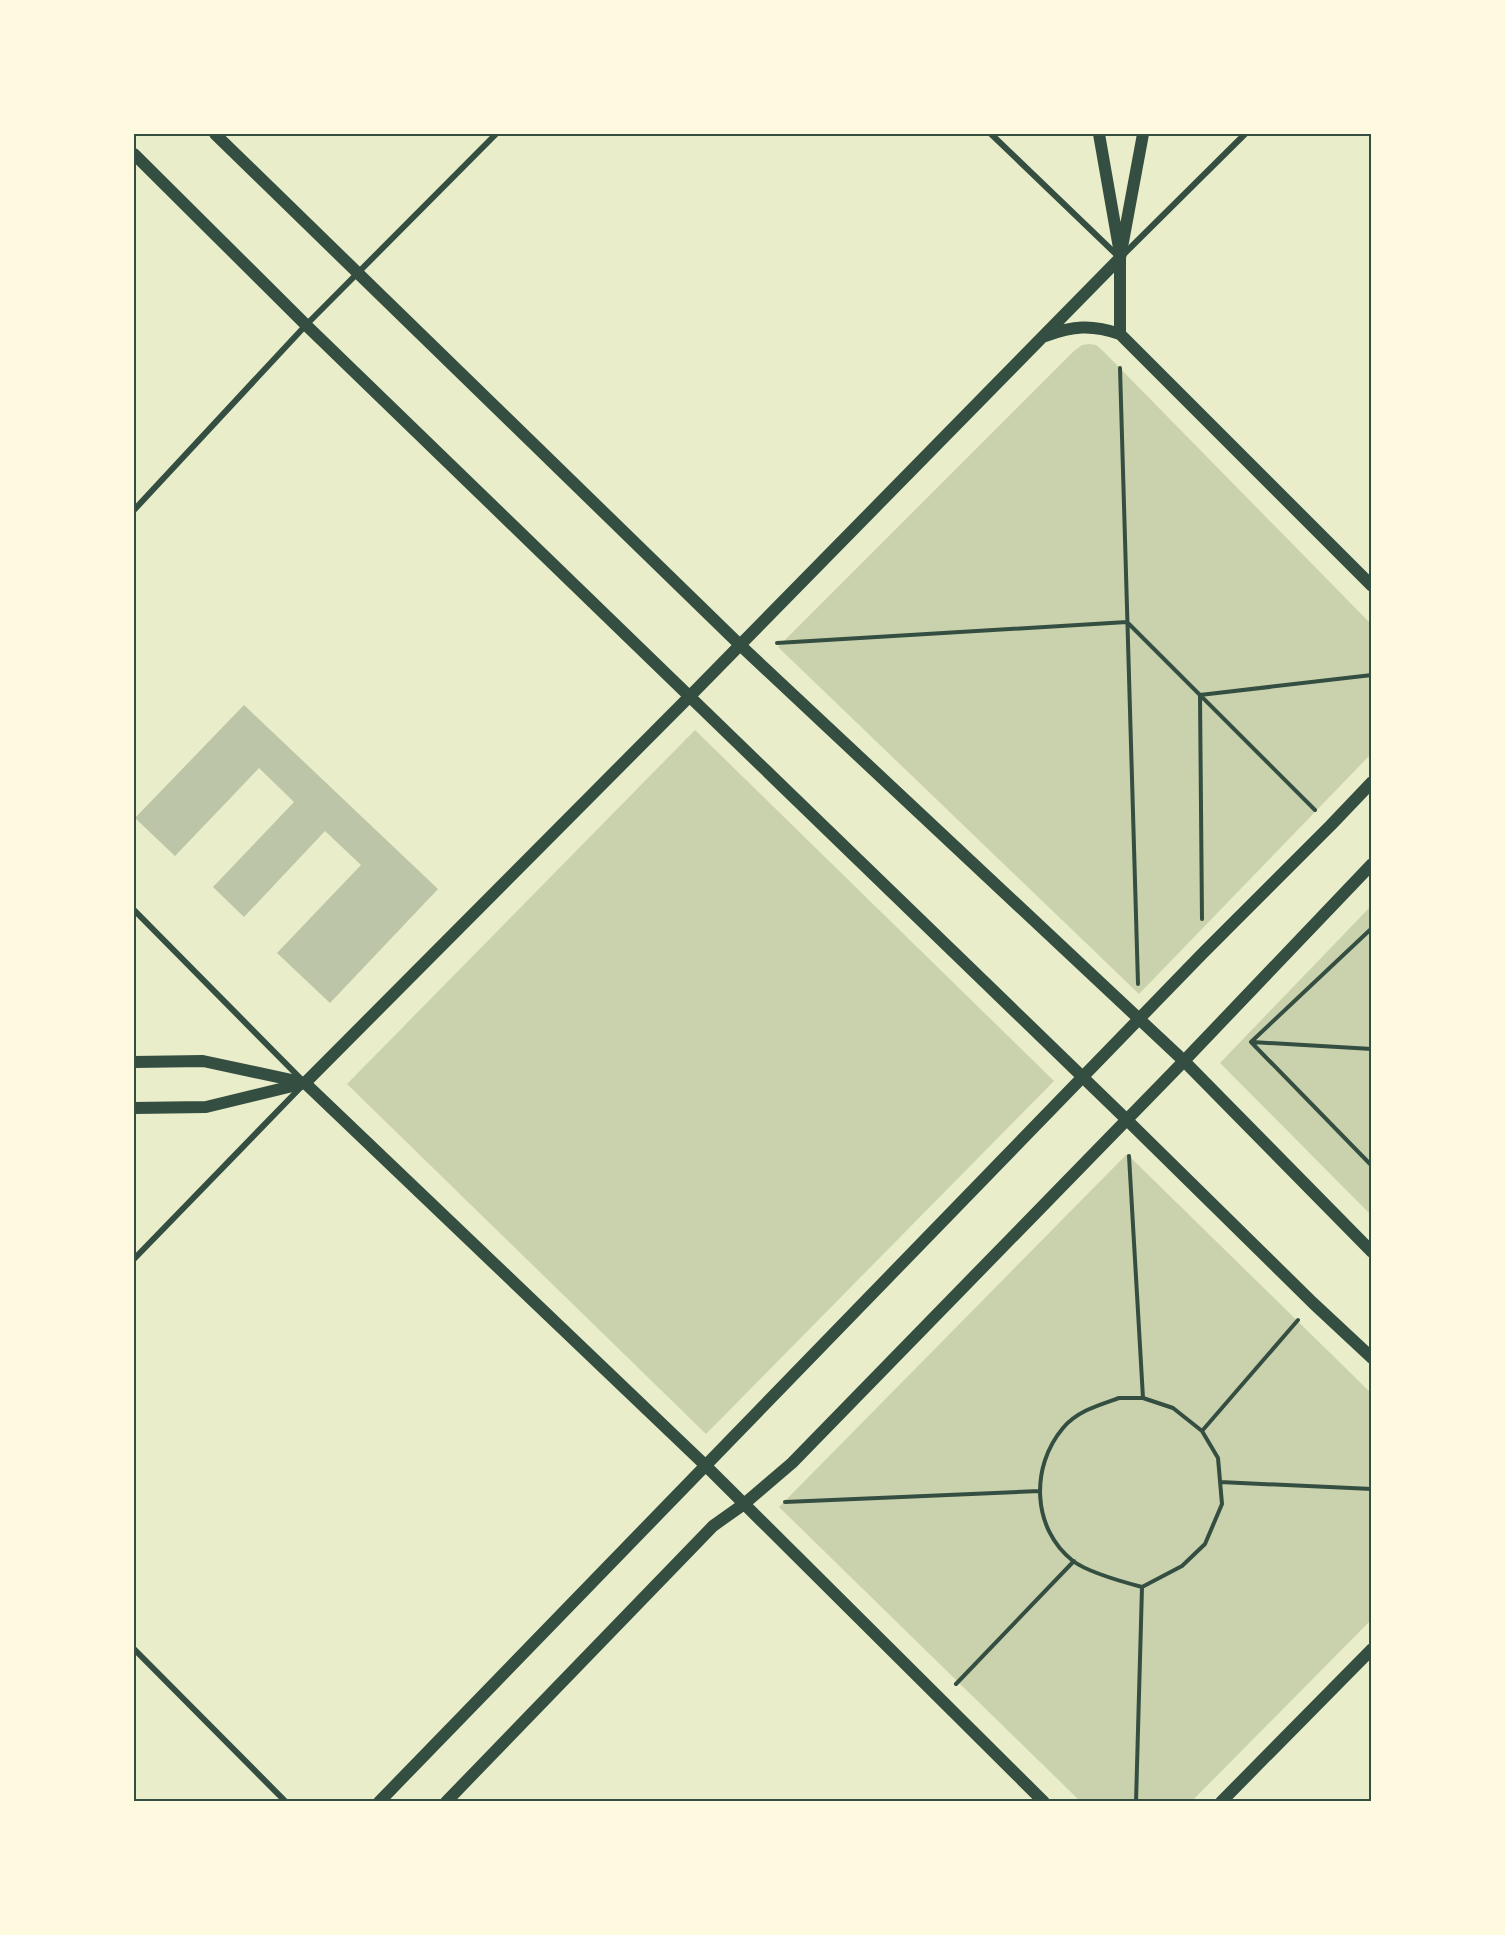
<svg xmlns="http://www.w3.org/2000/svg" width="1505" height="1935" font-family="'Nunito Sans',sans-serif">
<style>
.green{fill:#cad2ad}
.building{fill:#bcc5a7}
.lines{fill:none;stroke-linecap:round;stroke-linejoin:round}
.path{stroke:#344e41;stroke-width:4}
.minor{stroke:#344e41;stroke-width:6}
.secondary{stroke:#344e41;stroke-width:12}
.neatline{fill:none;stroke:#344e41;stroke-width:2}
</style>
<rect width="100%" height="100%" fill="#e9edc9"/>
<path class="green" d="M 1089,344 L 1096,345 L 1103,351 L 1371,624 L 1371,754 L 1139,994 L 778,647 L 1074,351 L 1082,345 Z
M 695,730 L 1054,1081 L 706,1434 L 347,1084 Z
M 1371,906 L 1371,1215 L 1220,1063 Z
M 1127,1154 L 1371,1393 L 1371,1620 L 1192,1801 L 1080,1801 L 779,1507 Z"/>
<path class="building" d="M 244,705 L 438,889 L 330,1003 L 277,953 L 361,865 L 325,831 L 244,917 L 213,887 L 294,802 L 259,768 L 175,856 L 135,818 Z"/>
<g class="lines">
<path class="path" d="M 1120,368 L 1138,984
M 777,643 L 1127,622 L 1315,810
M 1202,919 L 1200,695 L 1372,675
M 1372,928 L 1251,1042 L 1372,1166
M 1252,1042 L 1372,1049
M 1129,1156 L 1143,1398
M 1119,1398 L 1143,1398 L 1173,1408 L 1202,1431 L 1218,1458 L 1222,1504 L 1205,1544 L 1182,1566 L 1142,1587 C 1123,1582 1089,1573 1073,1561 C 1032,1529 1030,1467 1063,1428 C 1077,1411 1099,1405 1119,1398 Z
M 1202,1431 L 1298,1320
M 1220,1482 L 1372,1489
M 785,1502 L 1039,1491
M 956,1684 L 1074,1561
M 1136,1802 L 1142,1587"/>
<path class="minor" d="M 991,134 L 1120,258 L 1245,134
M 134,510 L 306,325 L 496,134
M 134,910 L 302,1080
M 134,1259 L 301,1087
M 134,1649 L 286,1802"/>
<path class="secondary" d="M 215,134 L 740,645 L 1184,1061 L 1372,1252
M 1099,134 L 1119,248
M 1143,134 L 1120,258 L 1120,334 L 1372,586
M 134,154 L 306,325 L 1127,1120 L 1313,1303 L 1372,1358
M 1045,336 C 1073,326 1091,324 1120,334
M 134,1062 L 203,1061 L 301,1082
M 305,1083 L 690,696 L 1120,258
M 305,1083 L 705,1465 L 1044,1802
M 134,1108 L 206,1107 L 305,1083
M 379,1802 L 1203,953 L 1331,825 L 1372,782
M 446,1802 L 713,1526 L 744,1504 L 792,1463 L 1184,1061 L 1372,864
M 1221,1802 L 1372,1649"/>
</g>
<rect width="1505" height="1935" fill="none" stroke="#fefae0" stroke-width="270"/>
<rect x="135" y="135" width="1235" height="1665" class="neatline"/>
</svg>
